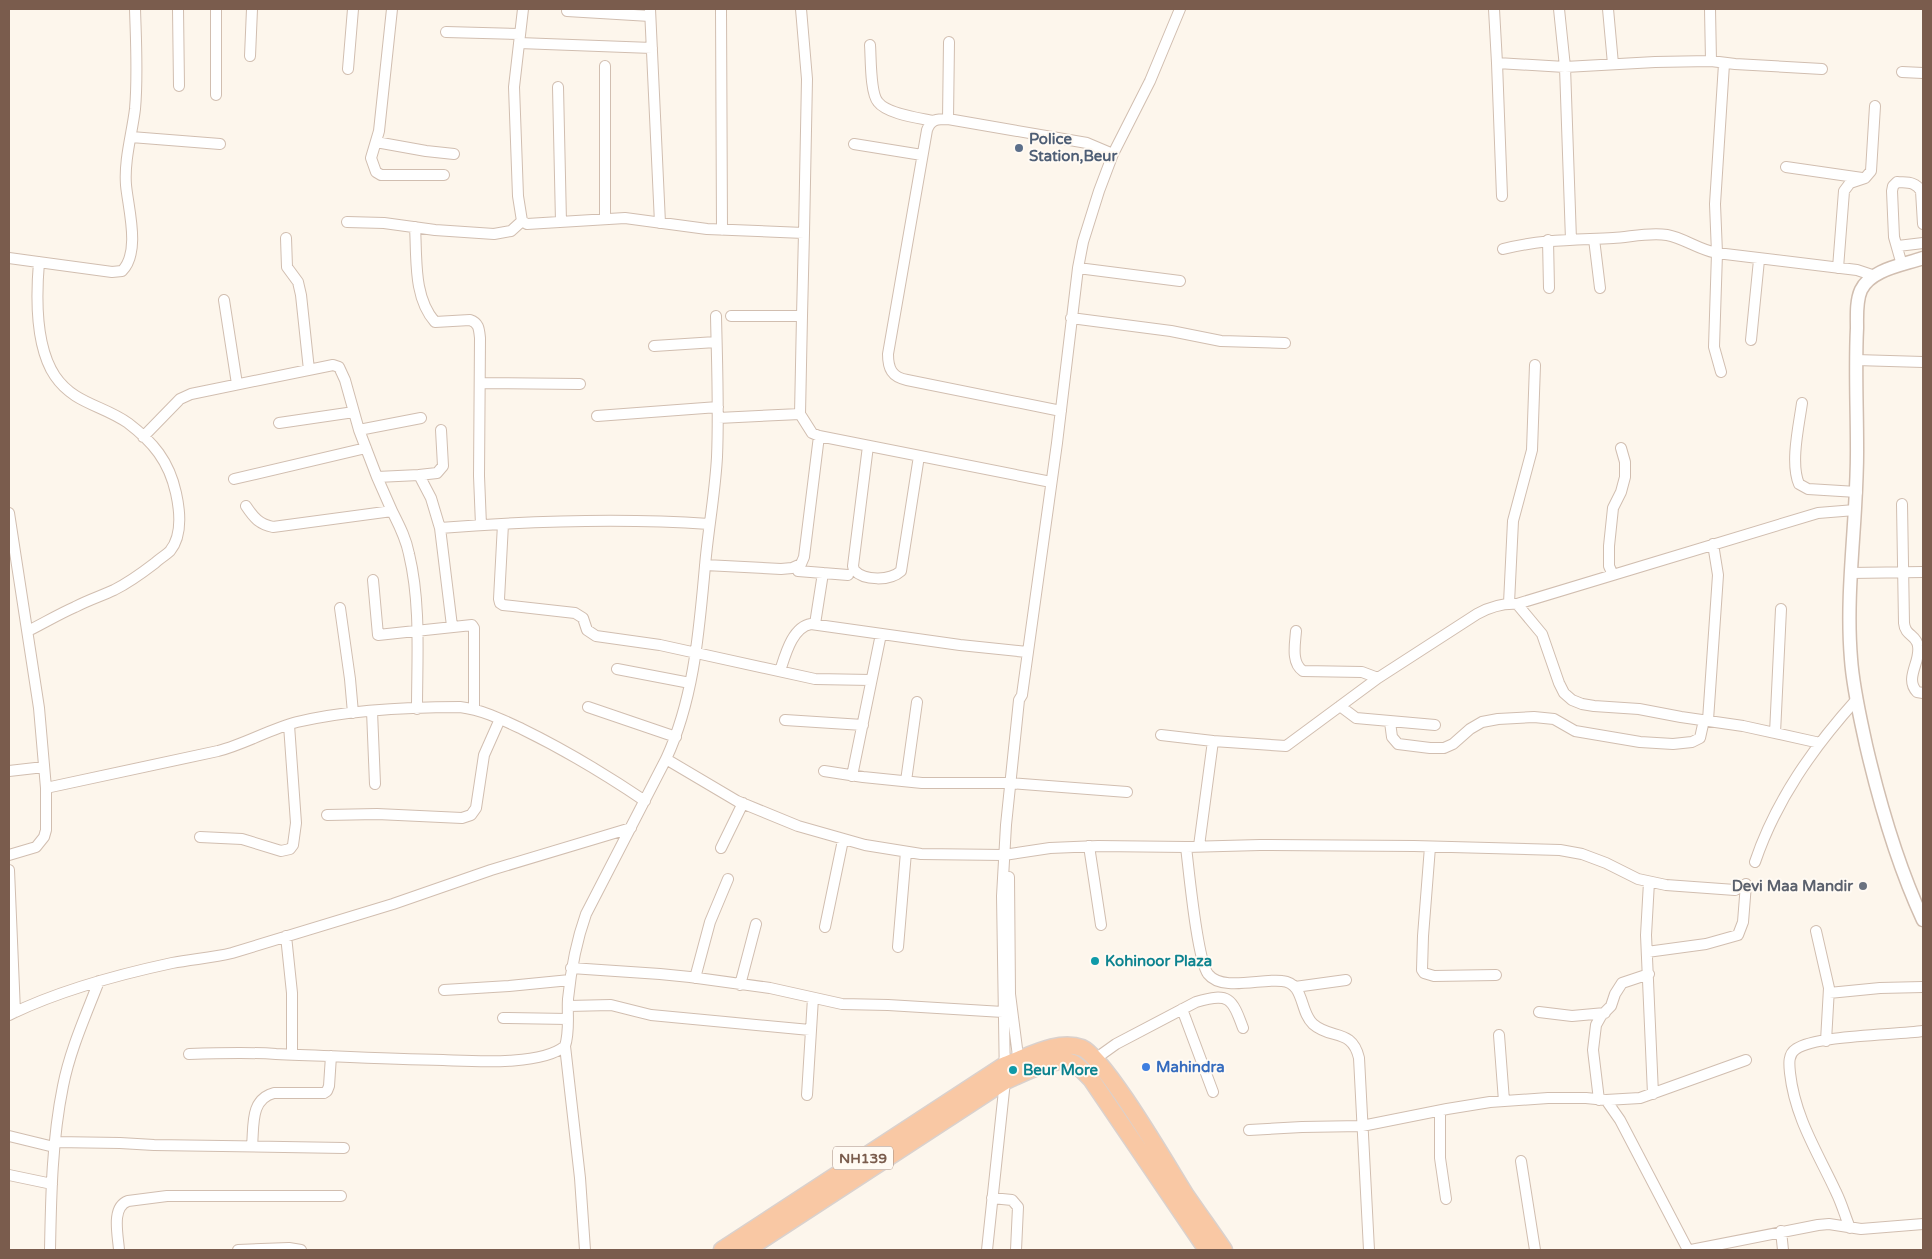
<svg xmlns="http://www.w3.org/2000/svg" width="1932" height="1259" font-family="'Varela Round',sans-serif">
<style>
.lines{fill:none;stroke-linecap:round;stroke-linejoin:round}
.minor-casing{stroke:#d1beb0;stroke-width:12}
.tertiary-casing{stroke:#d1beb0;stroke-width:15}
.trunk-casing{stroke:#dad1cd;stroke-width:19}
.minor{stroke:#fff;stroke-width:10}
.tertiary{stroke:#fff;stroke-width:12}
.trunk{stroke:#f9c8a4;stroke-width:16}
.service-dot{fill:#5c6f8a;stroke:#fffaf3;stroke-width:2}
.worship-dot{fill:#6b7280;stroke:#fffaf3;stroke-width:2}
.culture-dot{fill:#0f9aa8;stroke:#fffaf3;stroke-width:2}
.shop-dot{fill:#3f7fe0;stroke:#fffaf3;stroke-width:2}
.labels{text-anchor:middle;stroke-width:4;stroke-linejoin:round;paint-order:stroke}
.shield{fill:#fffaf3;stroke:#a28b7f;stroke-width:1}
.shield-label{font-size:14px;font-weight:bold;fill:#7a5c4d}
.service-label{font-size:15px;font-weight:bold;fill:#4e5e75;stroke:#fffaf3;text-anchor:start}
.worship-label{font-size:15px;font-weight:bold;fill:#5b616d;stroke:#fffaf3;text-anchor:end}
.culture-label{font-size:15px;font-weight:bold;fill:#0d838f;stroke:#fffaf3;text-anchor:start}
.shop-label{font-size:15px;font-weight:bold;fill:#366cbe;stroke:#fffaf3;text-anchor:start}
</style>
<rect width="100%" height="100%" fill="#fdf6ec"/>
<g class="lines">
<g class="minor-casing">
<path id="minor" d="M 178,9 L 179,86
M 216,9 L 216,95
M 392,9 L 379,131 L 371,158 L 376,172 L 381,175 L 444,175
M 523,9 L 514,87 L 518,196 L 522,221 L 527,224 L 625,218 L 707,229 L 804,233 L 802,316 L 731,316
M 650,9 L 660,223
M 721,9 L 722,230
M 801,9 L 807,79 L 804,233
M 1494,9 L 1497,63 L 1565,67 L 1655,62 L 1711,61 L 1735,64 L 1822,69
M 1559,9 L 1565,67 L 1571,240
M 1608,9 L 1613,64
M 1710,9 L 1711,61
M 567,11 L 650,16
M 446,32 L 520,34
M 519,43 L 652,48
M 870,45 C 871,57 870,93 878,102 C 887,114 919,118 933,121
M 250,56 L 252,9
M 1497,63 L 1502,196
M 605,66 L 605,219
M 348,69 L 353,9
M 1902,72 L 1923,73
M 558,87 L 561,222
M 948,119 L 949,42
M 131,137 L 220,144
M 376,142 L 426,151 L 454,154
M 854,144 L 922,155
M 1786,167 L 1862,178
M 347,222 L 384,223 L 435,230 L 494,234 L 511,231 L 522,221
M 415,227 C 417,258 413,297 435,322 L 470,320 C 479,323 479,329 480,338 L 479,476 L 481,525
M 286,238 L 287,267 L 298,282 L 301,295 L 309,370
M 1594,239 L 1600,288
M 1548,240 L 1549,288
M 1898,246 L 1923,243
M 1503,249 C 1543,239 1574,240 1613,238 C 1630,237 1650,232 1667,235 C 1684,238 1699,250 1717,253 L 1857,270 L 1875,276
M 9,258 L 112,272 L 122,271 C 141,252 128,208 126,185 C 124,160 132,134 135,109 C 138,76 136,42 135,9
M 1902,265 L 1894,237 L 1892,191 L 1893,186 L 1897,182 C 1907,183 1915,181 1921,191 L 1923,224
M 1078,268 L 1180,281
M 1838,268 L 1844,191 L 1850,183 L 1865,178 L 1871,171 L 1875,106
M 224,300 L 237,384
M 1071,318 L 1171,331 L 1221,341 L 1285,343
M 1751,340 L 1759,260
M 654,346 L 716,342
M 1856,360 L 1923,362
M 1721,372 L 1714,347 L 1717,253 L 1715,204 L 1724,64
M 480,383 L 580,384
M 1802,403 C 1799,425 1790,463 1799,484 L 1808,489 L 1857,492
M 1061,411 L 907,380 C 892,377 888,369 888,354 L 927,130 C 931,119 937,119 948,119 L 1087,143 L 1113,154
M 800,414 L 812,433 L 819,436 L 1051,482
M 597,416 L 718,407
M 718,418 L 800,414 L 802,316
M 279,423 L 354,412
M 359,430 L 421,418
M 143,437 L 180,399 L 191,394 L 333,365 L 339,367 L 345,380 L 359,430 L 377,477 L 419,475 L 431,498 L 440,528 L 452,626
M 868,446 L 853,566 L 854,570 C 864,581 890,581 901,571 L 919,456
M 419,475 L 437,473 L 443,466 L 441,430
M 377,477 L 392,511
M 234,479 L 366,448
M 1902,504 L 1904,623 C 1905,636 1917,635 1918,646 C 1921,662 1904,678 1917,692 L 1923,693
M 246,506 C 254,518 259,524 273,527 L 392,511 C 399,525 406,538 409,554 C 421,604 417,658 417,709
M 9,513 L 39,708 L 46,788 L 46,830 L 44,837 L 36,847 L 9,855
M 503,524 L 499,599 L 500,603 L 503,605 L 575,613 L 583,618 L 587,630 L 596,636 L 660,645 L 815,679 L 871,680
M 440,528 C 530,521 620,518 709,524
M 705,565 L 781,569 L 792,568 L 801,564 L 804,557 L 819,436
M 798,571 L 848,575
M 1850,573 L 1923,572
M 1613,575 L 1609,566 L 1609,546 L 1613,508 L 1621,492 L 1625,477 L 1625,462 L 1621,448
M 373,580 L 378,635 L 472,625 L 474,628 L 474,709
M 1509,603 L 1513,521 L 1532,450 L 1535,365
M 1517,604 L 1542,634 L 1559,683 L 1564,693 L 1572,700 L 1582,704 L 1594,706 L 1639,709 L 1681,717 L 1743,726 L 1820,743
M 340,608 L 350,679 L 353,713
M 815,624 L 823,573
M 28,631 C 44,623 59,614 75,607 C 88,600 101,596 114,590 C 128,583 142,573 155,563 C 159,559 166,555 170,551 C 183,535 180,511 176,493 C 169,461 153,442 128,423 C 103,405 74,404 55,376 C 35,346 36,297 39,262
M 1296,631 C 1295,644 1291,663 1303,671 L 1362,672 L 1378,678
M 617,669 L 690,683
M 780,671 C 785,656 792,627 811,624 L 960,645 L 1027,652
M 1340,706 L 1356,718 L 1435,725
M 588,707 L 676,737
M 372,711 L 375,784
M 785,720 L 863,725
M 1708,720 L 1718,575 L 1713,544
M 1390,722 L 1392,737 L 1398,744 L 1430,748 L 1444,748 L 1453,744 L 1470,729 L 1482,722 L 1498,719 L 1534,717 L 1554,719 L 1575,731 L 1640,742 L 1673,744 L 1692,742 L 1700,738 L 1704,720
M 1775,733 L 1781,609
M 1161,735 L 1213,741
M 666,759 L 737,801 L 798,826 L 865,845 L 921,854 L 1004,855 L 1050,848 L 1098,846 L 1186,847 L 1260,845 L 1414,846 L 1560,850 L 1582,854 L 1606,863 L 1638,879 L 1666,885 L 1735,890 L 1746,884
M 9,771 L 44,767
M 824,771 L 863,777 L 922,783 L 1009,783 L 1127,792
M 852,776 L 881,634
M 906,781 L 917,702
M 46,788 L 218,751 C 245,744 270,729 297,722 C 348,710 408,707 460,707 C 483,710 501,719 522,729 C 565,750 605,774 645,801
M 327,815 L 377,814 L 462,818 L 471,815 L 476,808 L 484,755 L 500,719
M 200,837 L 242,839 L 281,851 L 290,849 L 293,845 L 296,823 L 289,725
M 1089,846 L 1101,925
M 1199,846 L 1213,741 L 1286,746 L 1378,678 L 1477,614 C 1490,607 1502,603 1517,604 L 1818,513 L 1855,510
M 1186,847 C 1189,871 1197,959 1208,974 C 1222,992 1262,978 1282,981 C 1305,983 1299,1011 1313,1024 C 1331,1040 1352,1028 1359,1058 L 1369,1250
M 1430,847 L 1423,936 L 1422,970 L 1424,973 L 1434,976 L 1496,975
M 721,848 L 743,803
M 1755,862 C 1776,800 1813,748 1856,700
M 9,870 L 15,1012
M 1009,877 L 1010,994 L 1019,1064
M 1649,882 L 1646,935 L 1653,1094
M 825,927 L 843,840
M 1816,931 L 1829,988 L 1826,1041
M 286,936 L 292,993 L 292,1054
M 898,947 L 906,852
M 1647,952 L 1706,944 L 1738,935 L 1743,922 L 1746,884
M 571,968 L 660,974 L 690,977 L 770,988 L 842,1004 L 888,1005 L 1003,1012
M 695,978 L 710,922 L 728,879
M 740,985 L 756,924
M 1295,987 L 1346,980
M 444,990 L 509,986 L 570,980
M 1829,993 L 1880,988 L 1923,987
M 568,1006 L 611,1005 L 651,1015 L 810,1030
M 1182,1009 L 1213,1092
M 1539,1012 L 1572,1016 L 1605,1013
M 9,1015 C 60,990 116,975 172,963 C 192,959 212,958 232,953 L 393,904 L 491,870 L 631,828
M 503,1018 L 568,1019
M 1499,1035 L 1504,1101
M 565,1046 L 580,1178 L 585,1250
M 189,1054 C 218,1053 247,1052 276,1054 C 332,1056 387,1059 443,1060 C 474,1061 541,1066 565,1046 C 570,1031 567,1015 568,999 C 571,969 576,942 586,914 L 666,759 C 694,699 699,631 705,566 C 708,530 715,494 717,457 C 719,410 717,363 716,316
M 1095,1059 L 1116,1044 L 1196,1002 C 1229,992 1232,998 1243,1028
M 807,1095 L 813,998
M 1599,1100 L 1593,1050 L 1596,1025 L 1601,1016 L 1611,1006 L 1615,994 L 1622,983 L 1649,974
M 1606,1100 L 1640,1098 L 1746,1060
M 1440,1111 L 1440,1158 L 1446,1199
M 1249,1130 L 1302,1127 L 1362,1126 L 1447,1109 L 1490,1102 L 1548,1098 L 1586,1098 L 1606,1100 L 1620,1120 L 1688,1250
M 9,1136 L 54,1147
M 55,1142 L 120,1143 L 154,1145 L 344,1148
M 252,1146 C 254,1126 250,1099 274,1093 L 324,1093 L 327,1091 L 329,1086 L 331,1056
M 1521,1161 L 1535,1250
M 9,1175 L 52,1184
M 992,1198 L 1012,1200 L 1018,1207 L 1016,1250
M 1850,1228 C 1845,1216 1842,1204 1836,1192 C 1818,1153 1795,1118 1790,1073 C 1789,1064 1788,1054 1796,1049 C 1816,1035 1895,1035 1923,1031
M 1781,1231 L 1783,1250
M 50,1250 C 51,1195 52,1140 63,1086 C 70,1050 86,1015 99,981
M 119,1250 C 118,1235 111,1207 128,1201 L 167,1196 L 341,1196
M 238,1250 L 289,1248 L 301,1250
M 987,1250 L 1005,1081 L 1002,896 L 1006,825 L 1019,700 L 1022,695 L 1057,443 L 1078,268 L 1083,242 L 1099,191 L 1113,154 L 1150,81 L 1180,9
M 1691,1250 L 1818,1225 L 1829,1224 L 1861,1229 L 1923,1224"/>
</g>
<g class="tertiary-casing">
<path id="tertiary" d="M 1923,258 C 1904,265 1871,269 1861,290 C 1856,301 1857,316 1857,328 C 1855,367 1857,406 1857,445 C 1858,516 1845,588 1851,659 C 1853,688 1860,717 1866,745 C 1880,805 1897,864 1923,920"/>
</g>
<g class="trunk-casing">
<path id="trunk" d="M 722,1250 L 1005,1065 C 1028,1057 1057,1039 1082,1048 C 1105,1058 1168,1167 1185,1194 C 1198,1213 1211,1231 1224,1250
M 746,1250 L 1005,1081 C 1022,1074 1056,1055 1073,1063 C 1080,1067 1085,1073 1091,1079 L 1207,1250"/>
</g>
<use href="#minor" class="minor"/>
<use href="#tertiary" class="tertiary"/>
<use href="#trunk" class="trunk"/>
</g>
<circle class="service-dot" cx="1019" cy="148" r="5"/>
<circle class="worship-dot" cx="1863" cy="886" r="5"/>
<g class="culture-dot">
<circle cx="1095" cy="961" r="5"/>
<circle cx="1013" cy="1070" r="5"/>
</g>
<circle class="shop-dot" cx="1146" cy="1067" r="5"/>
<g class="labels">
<rect class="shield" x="833" y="1146.5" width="60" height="23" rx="4"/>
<g class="shield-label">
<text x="863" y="1163">NH139</text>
</g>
<g class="service-label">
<text x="1029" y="144">Police<tspan x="1029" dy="17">Station,Beur</tspan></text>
</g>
<g class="worship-label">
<text x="1853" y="891">Devi Maa Mandir</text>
</g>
<g class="culture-label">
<text x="1105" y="966">Kohinoor Plaza</text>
<text x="1023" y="1075">Beur More</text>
</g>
<g class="shop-label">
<text x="1156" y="1072">Mahindra</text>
</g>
</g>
<rect width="1932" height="1259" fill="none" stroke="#7a5c4d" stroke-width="20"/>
</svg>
